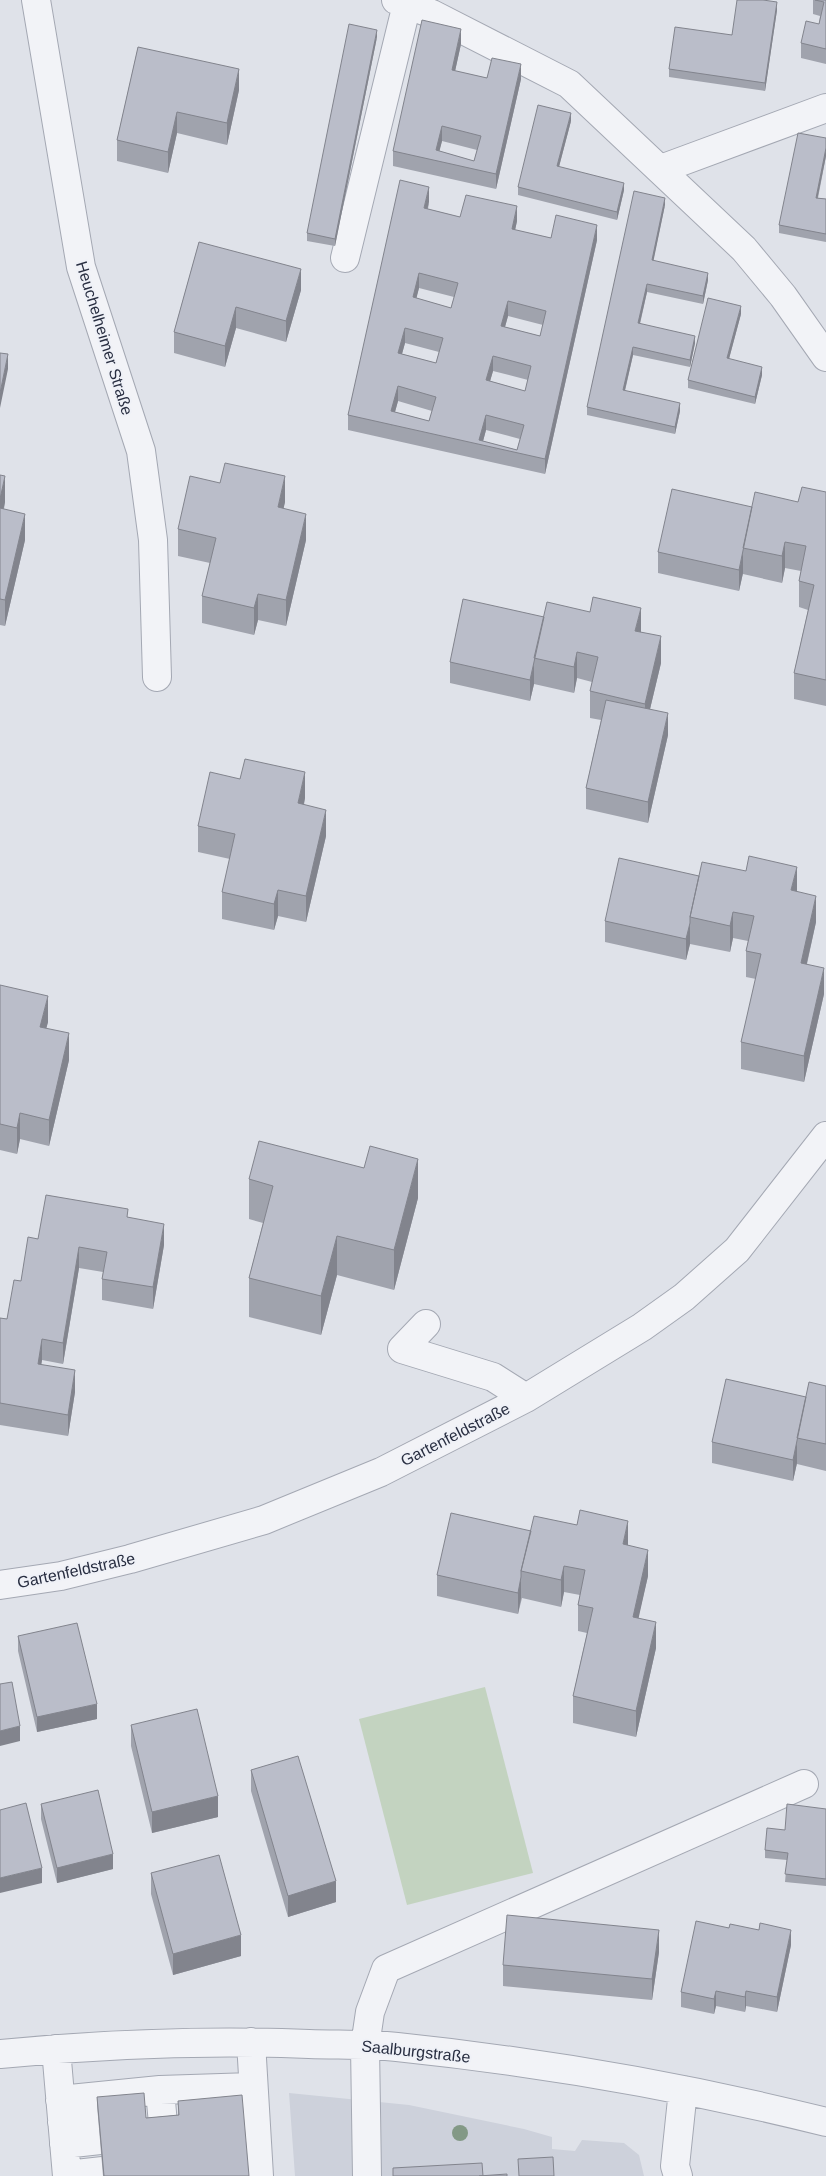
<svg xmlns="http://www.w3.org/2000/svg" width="826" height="2176" font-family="Helvetica,sans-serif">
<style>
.built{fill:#cdd1db}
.green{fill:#c3d3c0}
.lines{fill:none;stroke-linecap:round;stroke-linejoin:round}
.minor-casing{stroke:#a4a8b3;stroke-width:30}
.minor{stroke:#f2f3f7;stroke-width:28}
.tree{fill:#839986}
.wall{fill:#a0a3ad;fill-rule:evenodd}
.shaded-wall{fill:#82848d}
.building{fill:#babdc9;stroke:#82848d;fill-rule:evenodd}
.labels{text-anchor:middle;stroke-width:4;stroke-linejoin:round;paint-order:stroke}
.street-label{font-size:16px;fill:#282e41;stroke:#eff1f7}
</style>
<rect width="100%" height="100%" fill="#dfe2e9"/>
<path class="built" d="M 289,2093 L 409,2105 L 524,2129 L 552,2137 L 552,2149 L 575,2151 L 582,2140 L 624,2143 L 639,2155 L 644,2176 L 295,2176 Z"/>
<path class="green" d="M 485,1687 L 533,1873 L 407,1905 L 359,1719 Z"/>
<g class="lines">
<g class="minor-casing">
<path id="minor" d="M 36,0 L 81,267 L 141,451 L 153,540 L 157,677
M 396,0 L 432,14 L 569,84 L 744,249 L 783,296 L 826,357
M 661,169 L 826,108
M 345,258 L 407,4
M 426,1324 L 402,1349 L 493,1377 L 526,1398
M 0,1585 L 61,1576 L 130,1559 L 264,1520 L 381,1472 L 526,1398 L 642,1327 L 684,1297 L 737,1250 L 826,1136
M 251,2042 L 259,2176
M 56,2049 L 67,2176
M 0,2054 C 103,2044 206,2040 309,2044 C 339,2045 368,2044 397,2047 C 541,2062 686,2087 826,2122
M 60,2100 L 160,2090
M 62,2122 L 98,2119
M 163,2124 L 160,2090 L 252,2087
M 64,2144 L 100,2140
M 67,2175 L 103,2171
M 367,2176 L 365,2046 L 370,2012 L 386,1969 L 804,1784
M 678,2176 L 675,2166 L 683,2090"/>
</g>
<use href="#minor" class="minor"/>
</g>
<circle class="tree" cx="460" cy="2133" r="8"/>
<path class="wall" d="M 813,0 L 826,0 L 826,64 L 801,58 L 801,43 L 819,24 L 820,16 L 813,14 Z
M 777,10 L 765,91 L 669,77 L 669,69 Z
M 377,37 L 335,246 L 307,241 L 307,233 Z
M 461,44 L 455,71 L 487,78 L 521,79 L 496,189 L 393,166 L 393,151 ZM 442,141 L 477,150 L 474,161 L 439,151 Z
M 138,47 L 239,90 L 227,145 L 177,133 L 168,173 L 117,161 L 117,140 Z
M 571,121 L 559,167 L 624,190 L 617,220 L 518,195 L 518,187 Z
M 826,138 L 826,156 L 818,198 L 826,199 L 826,242 L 779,233 L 779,225 Z
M 429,202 L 428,209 L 460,217 L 517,221 L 515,230 L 551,238 L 597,240 L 545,474 L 348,430 L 348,415 ZM 419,288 L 454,297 L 451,308 L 416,298 ZM 508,316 L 543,325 L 540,336 L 505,327 ZM 405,343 L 439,352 L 436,363 L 402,354 ZM 493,371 L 528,380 L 525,391 L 490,381 ZM 398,401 L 432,411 L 429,421 L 395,412 ZM 486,430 L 520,439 L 517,450 L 483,441 Z
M 665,205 L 653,261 L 708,280 L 703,304 L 647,292 L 640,324 L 695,343 L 690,367 L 633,355 L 625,391 L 680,411 L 675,434 L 587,415 L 587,407 Z
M 199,242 L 301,290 L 286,342 L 236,328 L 225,367 L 174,353 L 174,332 Z
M 741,314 L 729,359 L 762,375 L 755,404 L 688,388 L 688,380 Z
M 0,475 L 5,502 L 4,509 L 25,540 L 5,626 L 0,625 Z
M 826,492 L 826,706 L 794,699 L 794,673 L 808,610 L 799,607 L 799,581 L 801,571 L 785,568 L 782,583 L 743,574 L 743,573 L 739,591 L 658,573 L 658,552 L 752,507 L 798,502 Z
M 285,502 L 283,509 L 306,540 L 286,626 L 258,620 L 254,635 L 202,623 L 202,596 L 210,563 L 178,556 L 178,529 Z
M 544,617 L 641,632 L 661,663 L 650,709 L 668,735 L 648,823 L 586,809 L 586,788 L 601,720 L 590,718 L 590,691 L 592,682 L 577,678 L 574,693 L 534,684 L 530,701 L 450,683 L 450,662 Z
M 305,798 L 304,805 L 326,836 L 306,922 L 278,916 L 274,930 L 222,919 L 222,892 L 230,859 L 198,852 L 198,826 Z
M 699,876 L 797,891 L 816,922 L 807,964 L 824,994 L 804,1082 L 741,1069 L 741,1042 L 756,979 L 746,977 L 746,951 L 748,941 L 733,938 L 730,952 L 690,944 L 686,960 L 605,942 L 605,921 Z
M 0,985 L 48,1022 L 46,1028 L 69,1060 L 49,1146 L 20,1139 L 17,1154 L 0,1150 Z
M 249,1179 L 418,1198 L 394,1290 L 337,1275 L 321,1335 L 249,1317 L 249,1278 L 263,1223 L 249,1219 Z
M 128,1217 L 164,1245 L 153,1309 L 102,1300 L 102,1279 L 103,1272 L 79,1268 L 63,1364 L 42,1360 L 41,1365 L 75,1392 L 68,1436 L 0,1425 L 0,1318 L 7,1319 L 21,1281 L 38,1239 Z
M 826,1386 L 826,1471 L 797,1464 L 797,1463 L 793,1481 L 712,1463 L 712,1442 L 806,1397 Z
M 531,1531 L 628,1545 L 648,1576 L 638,1618 L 656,1648 L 636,1737 L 573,1723 L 573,1696 L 587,1633 L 578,1631 L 578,1605 L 580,1595 L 564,1592 L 561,1607 L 522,1598 L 518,1614 L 437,1596 L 437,1575 Z
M 18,1636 L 97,1719 L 37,1732 L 18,1651 Z
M 131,1725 L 218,1817 L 152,1833 L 131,1746 Z
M 251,1770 L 336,1902 L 288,1917 L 251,1791 Z
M 41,1804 L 113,1869 L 57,1883 L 41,1819 Z
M 826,1809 L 826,1886 L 785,1882 L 787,1860 L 765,1858 L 765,1850 L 785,1830 Z
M 151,1873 L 241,1956 L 173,1975 L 151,1894 Z
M 791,1945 L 777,2012 L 746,2006 L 745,2012 L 716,2006 L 714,2014 L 681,2007 L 681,1992 Z
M 659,1952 L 652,2000 L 503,1986 L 503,1965 Z
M 97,2097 L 146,2118 L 178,2115 L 178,2101 L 249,2176 L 103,2176 L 97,2105 Z"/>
<path class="shaded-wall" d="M 777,2 L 777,10 L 765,91 L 765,83 Z
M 461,29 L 461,44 L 452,85 L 452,70 Z
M 377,30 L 377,37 L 335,246 L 335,239 Z
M 521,64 L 521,79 L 496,189 L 496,174 Z
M 239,69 L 239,90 L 227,145 L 227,123 Z
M 177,112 L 177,133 L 168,173 L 168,152 Z
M 571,113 L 571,121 L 557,174 L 557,166 Z
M 442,126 L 442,141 L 437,161 L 436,150 Z
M 826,148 L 826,156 L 816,205 L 816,198 Z
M 624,183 L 624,190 L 617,220 L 617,212 Z
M 429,187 L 429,202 L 424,223 L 424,208 Z
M 665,198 L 665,205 L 652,268 L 652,260 Z
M 517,206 L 517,221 L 512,244 L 512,229 Z
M 597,225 L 597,240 L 545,474 L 545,459 Z
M 301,269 L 301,290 L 286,342 L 286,321 Z
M 419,273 L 419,288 L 413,312 L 413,297 Z
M 708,273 L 708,280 L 703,304 L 703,296 Z
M 647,284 L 647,292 L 638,331 L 638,323 Z
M 508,301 L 508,316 L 501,341 L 501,326 Z
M 741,306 L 741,314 L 727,366 L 727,358 Z
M 236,307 L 236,328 L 225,367 L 225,346 Z
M 405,328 L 405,343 L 398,368 L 398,353 Z
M 695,336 L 695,343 L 690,367 L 690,360 Z
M 633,347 L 633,355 L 623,398 L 623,390 Z
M 8,354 L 8,369 L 0,408 L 0,393 Z
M 493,356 L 493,371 L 486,395 L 486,380 Z
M 762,367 L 762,375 L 755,404 L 755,397 Z
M 398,386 L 398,401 L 391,426 L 391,411 Z
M 680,403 L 680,411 L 675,434 L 675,427 Z
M 486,415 L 486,430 L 482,445 L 479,440 Z
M 5,476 L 5,502 L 0,525 L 0,499 Z
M 285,476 L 285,502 L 278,534 L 278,507 Z
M 25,514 L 25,540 L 5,626 L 5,600 Z
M 306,514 L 306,540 L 286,626 L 286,600 Z
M 785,542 L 785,568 L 782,583 L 782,556 Z
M 743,552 L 743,573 L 739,591 L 739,570 Z
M 258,594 L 258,620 L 254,635 L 254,608 Z
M 641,608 L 641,634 L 635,631 Z
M 661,636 L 661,663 L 645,730 L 645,704 Z
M 577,652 L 577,678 L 574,693 L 574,667 Z
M 534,663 L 534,684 L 530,701 L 530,680 Z
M 668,713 L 668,735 L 648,823 L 648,802 Z
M 305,772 L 305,798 L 298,829 L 298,803 Z
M 326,810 L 326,836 L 306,922 L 306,896 Z
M 797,867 L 797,893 L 791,890 Z
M 278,890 L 278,916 L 274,930 L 274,904 Z
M 816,896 L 816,922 L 801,989 L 801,963 Z
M 733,912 L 733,938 L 730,952 L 730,926 Z
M 690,923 L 690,944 L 686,960 L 686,939 Z
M 824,968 L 824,994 L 804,1082 L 804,1056 Z
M 48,996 L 48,1022 L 40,1053 L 40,1027 Z
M 69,1033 L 69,1060 L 49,1146 L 49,1120 Z
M 20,1113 L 20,1139 L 17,1154 L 17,1128 Z
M 418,1159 L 418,1198 L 394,1290 L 394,1250 Z
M 164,1224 L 164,1245 L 153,1309 L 153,1287 Z
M 337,1236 L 337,1275 L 321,1335 L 321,1296 Z
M 79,1247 L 79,1268 L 63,1364 L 63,1343 Z
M 42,1339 L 42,1360 L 38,1385 L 38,1364 Z
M 75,1370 L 75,1392 L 68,1436 L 68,1415 Z
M 797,1442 L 797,1463 L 793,1481 L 793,1460 Z
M 628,1521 L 628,1547 L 623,1544 Z
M 648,1550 L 648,1576 L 633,1643 L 633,1617 Z
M 564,1566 L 564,1592 L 561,1607 L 561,1580 Z
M 521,1577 L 521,1598 L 518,1614 L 518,1593 Z
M 656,1622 L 656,1648 L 636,1737 L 636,1711 Z
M 97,1704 L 97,1719 L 37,1732 L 37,1717 Z
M 20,1726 L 20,1741 L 0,1746 L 0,1731 Z
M 218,1796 L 218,1817 L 152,1833 L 152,1812 Z
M 113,1854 L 113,1869 L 57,1883 L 57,1868 Z
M 42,1868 L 42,1883 L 0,1893 L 0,1878 Z
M 336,1881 L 336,1902 L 288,1917 L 288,1896 Z
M 659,1930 L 659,1952 L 652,2000 L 652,1979 Z
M 791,1930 L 791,1945 L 777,2012 L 777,1997 Z
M 241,1935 L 241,1956 L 173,1975 L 173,1954 Z
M 716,1991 L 716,2006 L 714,2014 L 714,1999 Z
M 746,1991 L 746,2006 L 745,2012 L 745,1997 Z"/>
<path class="building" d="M 737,0 L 763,0 L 777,2 L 765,83 L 669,69 L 675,27 L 732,35 Z
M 815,0 L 826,0 L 826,49 L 801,43 L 806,21 L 819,24 L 824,2 Z
M 422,20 L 461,29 L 452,70 L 487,78 L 492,58 L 521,64 L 496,174 L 393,151 ZM 442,126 L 481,136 L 474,161 L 436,150 Z
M 349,24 L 377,30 L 335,239 L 307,233 Z
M 138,47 L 239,69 L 227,123 L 177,112 L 168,152 L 117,140 Z
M 538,105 L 571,113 L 557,166 L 624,183 L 617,212 L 518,187 Z
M 798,133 L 826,138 L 826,148 L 816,198 L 826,199 L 826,234 L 779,225 Z
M 400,180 L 429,187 L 424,208 L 460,217 L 466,195 L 517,206 L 512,229 L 551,238 L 556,215 L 597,225 L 545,459 L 348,415 ZM 419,273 L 458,283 L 451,308 L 413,297 ZM 508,301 L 546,311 L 540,336 L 501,326 ZM 405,328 L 443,338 L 436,363 L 398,353 ZM 493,356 L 531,366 L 525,391 L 486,380 ZM 398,386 L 436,397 L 429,421 L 391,411 ZM 486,415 L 524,425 L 517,450 L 479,440 Z
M 634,191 L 665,198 L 652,260 L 708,273 L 703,296 L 647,284 L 638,323 L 695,336 L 690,360 L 633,347 L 623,390 L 680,403 L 675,427 L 587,407 Z
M 199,242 L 301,269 L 286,321 L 236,307 L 225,346 L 174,332 Z
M 708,298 L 741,306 L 727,358 L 762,367 L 755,397 L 688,380 Z
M 0,353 L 8,354 L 0,393 Z
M 225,463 L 285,476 L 278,507 L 306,514 L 286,600 L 258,594 L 254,608 L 202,596 L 216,538 L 178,529 L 190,476 L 220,483 Z
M 0,475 L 5,476 L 0,499 Z
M 802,487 L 826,492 L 826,680 L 794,673 L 814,585 L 799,581 L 806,546 L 785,542 L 782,556 L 743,548 L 755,492 L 798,502 Z
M 672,489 L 752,507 L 739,570 L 658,552 Z
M 0,508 L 25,514 L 5,600 L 0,599 Z
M 593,597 L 641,608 L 635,631 L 661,636 L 645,704 L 590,691 L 598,657 L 577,652 L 574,667 L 534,658 L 547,602 L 590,612 Z
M 463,599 L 544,617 L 530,680 L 450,662 Z
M 606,700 L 668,713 L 648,802 L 586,788 Z
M 245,759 L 305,772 L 298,803 L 326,810 L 306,896 L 278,890 L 274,904 L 222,892 L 235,834 L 198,826 L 210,772 L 240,779 Z
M 749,856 L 797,867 L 791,890 L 816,896 L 801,963 L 824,968 L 804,1056 L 741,1042 L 761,954 L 746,951 L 754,916 L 733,912 L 730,926 L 690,917 L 702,862 L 746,871 Z
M 619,858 L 699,876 L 690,917 L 690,923 L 686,939 L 605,921 Z
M 0,985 L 48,996 L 40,1027 L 69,1033 L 49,1120 L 20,1113 L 17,1128 L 0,1124 Z
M 259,1141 L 364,1168 L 370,1146 L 418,1159 L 394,1250 L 337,1236 L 321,1296 L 249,1278 L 273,1186 L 249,1179 Z
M 46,1195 L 128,1209 L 127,1217 L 164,1224 L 153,1287 L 102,1279 L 107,1252 L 79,1247 L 63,1343 L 42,1339 L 38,1364 L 75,1370 L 68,1415 L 0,1403 L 0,1318 L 7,1319 L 14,1280 L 21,1281 L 28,1237 L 38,1239 Z
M 726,1379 L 806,1397 L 793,1460 L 712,1442 Z
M 809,1382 L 826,1386 L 826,1444 L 797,1438 Z
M 580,1510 L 628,1521 L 623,1544 L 648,1550 L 633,1617 L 656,1622 L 636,1711 L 573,1696 L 593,1608 L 578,1605 L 585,1570 L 564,1566 L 561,1580 L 521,1571 L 534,1516 L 577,1525 Z
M 451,1513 L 531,1531 L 521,1571 L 521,1577 L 518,1593 L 437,1575 Z
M 77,1623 L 97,1704 L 37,1717 L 18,1636 Z
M 12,1682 L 20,1726 L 0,1731 L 0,1684 Z
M 197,1709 L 218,1796 L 152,1812 L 131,1725 Z
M 298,1756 L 336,1881 L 288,1896 L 251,1770 Z
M 98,1790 L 113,1854 L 57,1868 L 41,1804 Z
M 26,1803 L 42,1868 L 0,1878 L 0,1810 Z
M 787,1804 L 826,1809 L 826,1879 L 785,1874 L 788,1853 L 765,1850 L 767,1828 L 785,1830 Z
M 219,1855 L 241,1935 L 173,1954 L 151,1873 Z
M 507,1915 L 659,1930 L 652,1979 L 503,1965 Z
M 696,1921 L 729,1928 L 730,1924 L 759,1930 L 760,1923 L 791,1930 L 777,1997 L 746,1991 L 745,1997 L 716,1991 L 714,1999 L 681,1992 Z
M 144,2093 L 146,2118 L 179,2115 L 178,2101 L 242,2095 L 249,2176 L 104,2176 L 97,2097 Z
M 553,2157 L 554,2176 L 519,2176 L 518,2159 Z
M 482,2163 L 483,2176 L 393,2176 L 393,2168 Z
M 507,2174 L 507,2176 L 479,2176 Z"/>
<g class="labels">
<g class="street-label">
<text transform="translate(105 338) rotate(73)" y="6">Heuchelheimer Straße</text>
<text transform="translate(455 1434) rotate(-27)" y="6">Gartenfeldstraße</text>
<text transform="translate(76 1570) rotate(-12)" y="6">Gartenfeldstraße</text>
<text transform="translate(416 2051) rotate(6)" y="6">Saalburgstraße</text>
</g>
</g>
</svg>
